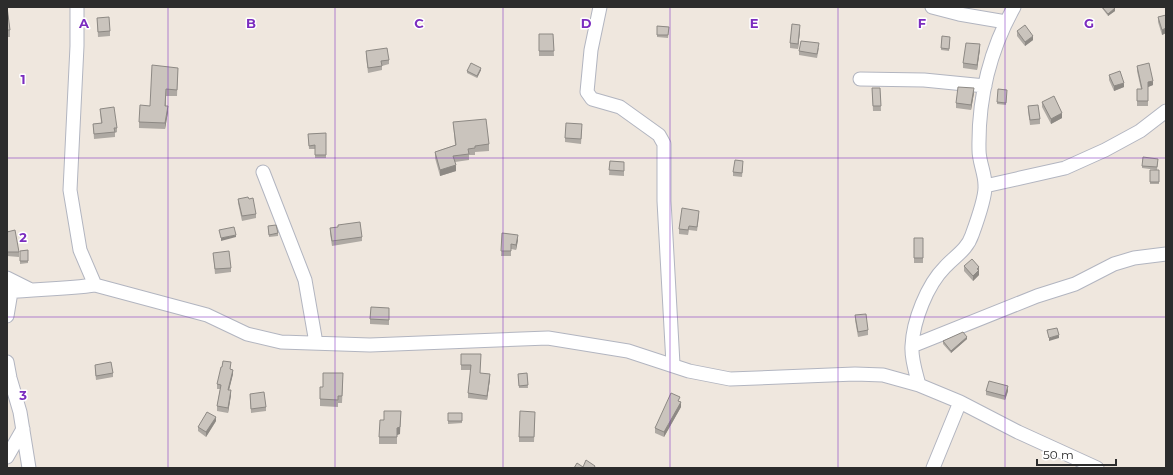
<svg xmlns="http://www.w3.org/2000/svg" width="1173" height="475" font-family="Montserrat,sans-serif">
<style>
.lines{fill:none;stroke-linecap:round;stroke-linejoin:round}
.minor-casing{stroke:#b2b5c0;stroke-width:15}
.minor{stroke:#fff;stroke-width:13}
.wall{fill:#aea9a3}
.shaded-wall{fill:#8d8984}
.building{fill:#cac4bd;stroke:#8d8984}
.grid{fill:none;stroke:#7b2cbf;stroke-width:1;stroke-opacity:0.55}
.grid-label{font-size:13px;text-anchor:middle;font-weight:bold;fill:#7b2cbf;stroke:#fff;stroke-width:3;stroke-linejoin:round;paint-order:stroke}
</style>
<rect width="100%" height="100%" fill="#efe7de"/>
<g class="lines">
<g class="minor-casing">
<path id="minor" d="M 77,7 L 77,46 L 70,190 L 80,250 L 95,285 L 207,315 L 247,334 L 281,342 L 370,345 L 548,338 L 628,351 L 689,371 L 730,379 L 855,374 L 883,375 L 919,385 L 960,402 L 1018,432 L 1097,468
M 600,7 L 591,50 L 587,92 L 592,99 L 620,107 L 659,135 L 664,144 L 664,201 L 673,364
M 932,7 L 959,14 L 1006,22
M 860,79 L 924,80 L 985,86
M 263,172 L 305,280 L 316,343
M 985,186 L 1065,168 L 1105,150 L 1140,131 L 1166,111
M 7,278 L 29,289
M 7,292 C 37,289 66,289 95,285
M 7,316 L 11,292
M 912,346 L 1037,296 L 1075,284 L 1114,264 L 1134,258 L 1166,254
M 7,362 L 10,378 L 20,412 L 29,468
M 919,385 C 916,373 911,359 912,346 C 913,321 927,285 945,267 C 955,256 967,250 972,235 C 976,224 986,196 985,185 C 985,173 979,162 979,150 C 978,100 990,50 1014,7
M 7,457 L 23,429
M 933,468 L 960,402"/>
</g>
<use href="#minor" class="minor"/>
</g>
<path class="wall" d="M 7,7 L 10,30 L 10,37 L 7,37 Z
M 1102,7 L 1114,7 L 1115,11 L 1108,16 L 1102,8 Z
M 1166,15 L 1166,33 L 1162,35 L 1158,22 L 1158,17 Z
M 97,18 L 110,31 L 110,36 L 98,37 Z
M 657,26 L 669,27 L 668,38 L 657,37 Z
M 800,30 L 798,49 L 790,48 L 790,43 Z
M 1017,31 L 1033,40 L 1025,46 L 1017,36 Z
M 539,34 L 553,34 L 554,56 L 539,56 Z
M 942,36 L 950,39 L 949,51 L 941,50 Z
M 819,48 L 817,58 L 799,55 L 799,51 Z
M 980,49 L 977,70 L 963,68 L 963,63 Z
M 366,51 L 389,60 L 389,64 L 382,66 L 382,70 L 368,73 L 366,56 Z
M 1137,66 L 1153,85 L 1148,87 L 1148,106 L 1137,106 L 1137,89 L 1141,89 L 1137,71 Z
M 178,68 L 177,96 L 166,96 L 166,106 L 168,112 L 165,129 L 139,128 L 139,122 L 150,106 Z
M 481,70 L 477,78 L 467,73 L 467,71 Z
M 1109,75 L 1124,87 L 1114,91 L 1109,80 Z
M 872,88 L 880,88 L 881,111 L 873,111 Z
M 1007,90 L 1006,105 L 997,104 L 997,102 Z
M 974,93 L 971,110 L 956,108 L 956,103 Z
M 1042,102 L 1062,118 L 1051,124 L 1042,107 Z
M 1028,106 L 1040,119 L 1040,124 L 1030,125 L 1028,111 Z
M 100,109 L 117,128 L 117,132 L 115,133 L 115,137 L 94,139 L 93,124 L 101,123 Z
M 453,122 L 489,144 L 489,151 L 475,152 L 475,155 L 469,155 L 469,160 L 455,162 L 456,171 L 440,176 L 435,158 L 435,152 L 455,145 Z
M 582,129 L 581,144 L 565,142 L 565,138 Z
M 326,133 L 326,158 L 315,158 L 315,149 L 309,149 L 308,134 Z
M 610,161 L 624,162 L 624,176 L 609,175 Z
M 1158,161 L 1157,170 L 1142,168 L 1142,166 Z
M 743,166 L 742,177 L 733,176 L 733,172 Z
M 1150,170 L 1159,170 L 1159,184 L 1150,184 Z
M 238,199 L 249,199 L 256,214 L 256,218 L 242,221 L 238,203 Z
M 699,216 L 697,231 L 689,230 L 688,235 L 679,234 L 679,229 Z
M 268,226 L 278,233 L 278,236 L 269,237 Z
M 330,228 L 362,237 L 362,241 L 332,246 L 330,233 Z
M 7,232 L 19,252 L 19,257 L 7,256 Z
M 502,233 L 518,240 L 516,250 L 511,249 L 511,256 L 501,256 Z
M 914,238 L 923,238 L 923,263 L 914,263 Z
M 28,250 L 28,263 L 20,264 L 20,251 Z
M 213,253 L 231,268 L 231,272 L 215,274 Z
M 964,266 L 979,272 L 979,275 L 973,281 L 964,271 Z
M 389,308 L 389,325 L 370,324 L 370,319 Z
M 855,315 L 868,330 L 868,335 L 858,337 L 855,320 Z
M 967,339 L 951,353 L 943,344 L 943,341 Z
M 461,354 L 480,373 L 490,379 L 487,400 L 468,398 L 468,393 L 471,370 L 461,370 Z
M 95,365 L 113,373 L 113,377 L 96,380 L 95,370 Z
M 231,369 L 233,374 L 229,390 L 231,395 L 228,413 L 217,411 L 217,406 L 220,389 L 217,389 L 217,384 Z
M 527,373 L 528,388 L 519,388 L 518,374 Z
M 343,380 L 342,403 L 338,403 L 338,407 L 320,406 L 320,387 L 323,387 Z
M 986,391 L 1008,391 L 1005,400 L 986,395 Z
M 250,394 L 266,407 L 266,411 L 251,413 Z
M 680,401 L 681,407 L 664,437 L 655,433 L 655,428 Z
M 448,413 L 462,413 L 462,423 L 448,424 Z
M 535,417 L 534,442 L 519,442 L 519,437 Z
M 216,421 L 206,437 L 198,431 L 198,427 Z
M 400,434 L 397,435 L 397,444 L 379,444 L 379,437 Z"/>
<path class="shaded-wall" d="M 1115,8 L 1115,11 L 1108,16 L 1108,14 Z
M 800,25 L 800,30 L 798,49 L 798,44 Z
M 1166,28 L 1166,33 L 1162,35 L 1162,30 Z
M 1033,36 L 1033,40 L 1025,46 L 1025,42 Z
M 980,44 L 980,49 L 977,70 L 977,65 Z
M 481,68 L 481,70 L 477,78 L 477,76 Z
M 1153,81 L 1153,85 L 1148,87 L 1148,106 L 1148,82 Z
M 1124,83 L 1124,87 L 1114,91 L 1114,86 Z
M 974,88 L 974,93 L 971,110 L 971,105 Z
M 168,106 L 168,112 L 165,129 L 165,123 Z
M 1062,113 L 1062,118 L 1051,124 L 1051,119 Z
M 456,165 L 456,171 L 440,176 L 440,170 Z
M 236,235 L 236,237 L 221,241 L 221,238 Z
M 518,235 L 518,240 L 516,250 L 516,245 Z
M 979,267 L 979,275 L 973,281 L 973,276 Z
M 1059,335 L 1059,338 L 1049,341 L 1049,338 Z
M 967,337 L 967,339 L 951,353 L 951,351 Z
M 233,370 L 233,374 L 228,394 L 228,390 Z
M 490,374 L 490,379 L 487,400 L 487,396 Z
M 1008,386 L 1008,391 L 1005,400 L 1005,396 Z
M 231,390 L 231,395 L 228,413 L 228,408 Z
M 681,402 L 681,407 L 664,437 L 664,432 Z
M 401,411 L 400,434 L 397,435 L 397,444 L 397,428 Z
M 216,417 L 216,421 L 206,437 L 206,432 Z"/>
<path class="building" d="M 7,7 L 10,30 L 7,30 Z
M 1102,7 L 1114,7 L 1115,8 L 1108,14 Z
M 1166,15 L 1166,28 L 1162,30 L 1158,17 Z
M 109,17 L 110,31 L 98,32 L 97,18 Z
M 792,24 L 800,25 L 798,44 L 790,43 Z
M 1025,25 L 1033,36 L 1025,42 L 1017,31 Z
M 657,26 L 669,27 L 668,35 L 657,35 Z
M 539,34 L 553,34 L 554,51 L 539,51 Z
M 942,36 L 950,37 L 949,49 L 941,48 Z
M 801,41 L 819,43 L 817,54 L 799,51 Z
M 966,43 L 980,44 L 977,65 L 963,63 Z
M 387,48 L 389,60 L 381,61 L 382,66 L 368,68 L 366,51 Z
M 471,63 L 481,68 L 477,76 L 467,71 Z
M 1149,63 L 1153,81 L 1148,82 L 1148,101 L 1137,101 L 1137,89 L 1142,89 L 1137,66 Z
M 152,65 L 178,68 L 177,90 L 166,89 L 165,106 L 168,106 L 165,123 L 139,122 L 140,105 L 150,106 Z
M 1120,71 L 1124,83 L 1114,86 L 1109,75 Z
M 958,87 L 974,88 L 971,105 L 956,103 Z
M 872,88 L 880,88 L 881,106 L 873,106 Z
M 998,89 L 1007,90 L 1006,103 L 997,102 Z
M 1054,96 L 1062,113 L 1051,119 L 1042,102 Z
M 1038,105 L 1040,119 L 1030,120 L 1028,106 Z
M 114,107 L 117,128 L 114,128 L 115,132 L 94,134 L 93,124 L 102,123 L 100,109 Z
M 486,119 L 489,144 L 475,146 L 475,148 L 468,149 L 469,154 L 453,156 L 456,165 L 440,170 L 435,152 L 456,145 L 453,122 Z
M 566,123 L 582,124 L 581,139 L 565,138 Z
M 326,133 L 326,155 L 315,155 L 315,145 L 309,146 L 308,134 Z
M 1143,157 L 1158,159 L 1157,167 L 1142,166 Z
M 735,160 L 743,161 L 742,173 L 733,172 Z
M 610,161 L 624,162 L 624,171 L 609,170 Z
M 1150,170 L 1159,170 L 1159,182 L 1150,182 Z
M 248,197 L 249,199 L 253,198 L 256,214 L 242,216 L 238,199 Z
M 682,208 L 699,211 L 697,227 L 689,226 L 688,230 L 679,229 Z
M 360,222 L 362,237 L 332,241 L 330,228 L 338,227 L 338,225 Z
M 276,225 L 278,233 L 269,235 L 268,226 Z
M 234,227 L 236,235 L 221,238 L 219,230 Z
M 15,230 L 19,252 L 7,252 L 7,232 Z
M 502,233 L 518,235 L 516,245 L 511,244 L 511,251 L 501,251 Z
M 914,238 L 923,238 L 923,258 L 914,258 Z
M 28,250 L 28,261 L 20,261 L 20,251 Z
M 229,251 L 231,268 L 215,269 L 213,253 Z
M 972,259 L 979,267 L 977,269 L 979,270 L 973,276 L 964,266 Z
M 371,307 L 389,308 L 389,320 L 370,319 Z
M 866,314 L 868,330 L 858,332 L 855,315 Z
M 1057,328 L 1059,335 L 1049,338 L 1047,330 Z
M 963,332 L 967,337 L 951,351 L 943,341 Z
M 461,354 L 481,354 L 480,373 L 490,374 L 487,396 L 468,393 L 471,365 L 461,365 Z
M 223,361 L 231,362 L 230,369 L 233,370 L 228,390 L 231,390 L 228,408 L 217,406 L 221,385 L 217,384 L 221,367 L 222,367 Z
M 111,362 L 113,373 L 96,376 L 95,365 Z
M 323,373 L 343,373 L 342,396 L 338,396 L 338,400 L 320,399 L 320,387 L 323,387 Z
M 527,373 L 528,385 L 519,386 L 518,374 Z
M 989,381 L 1008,386 L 1005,396 L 986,391 Z
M 264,392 L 266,407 L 251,409 L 250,394 Z
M 671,393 L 680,397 L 678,401 L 681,402 L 664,432 L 655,428 Z
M 384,411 L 401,411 L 400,427 L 397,428 L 397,437 L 379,437 L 380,420 L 384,420 Z
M 520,411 L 535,412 L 534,437 L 519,437 Z
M 207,412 L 216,417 L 206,432 L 198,427 Z
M 448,413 L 462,413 L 462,421 L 448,421 Z
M 586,460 L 595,466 L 594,468 L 574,468 L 577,463 L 583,467 Z"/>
<path class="grid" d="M 168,7 L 168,468M 335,7 L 335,468M 503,7 L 503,468M 670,7 L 670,468M 838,7 L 838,468M 1005,7 L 1005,468M 7,158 L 1166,158M 7,317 L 1166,317"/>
<g class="grid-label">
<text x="84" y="28">A</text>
<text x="251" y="28">B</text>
<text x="419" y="28">C</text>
<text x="586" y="28">D</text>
<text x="754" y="28">E</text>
<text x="922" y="28">F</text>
<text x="1089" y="28">G</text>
<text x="23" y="84">1</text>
<text x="23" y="242">2</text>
<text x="23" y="400">3</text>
</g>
<rect width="1173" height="475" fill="none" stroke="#2c2c2c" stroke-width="16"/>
<path d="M1037 459v6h79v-6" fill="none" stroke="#2c2c2c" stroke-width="2"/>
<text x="1043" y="459" font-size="12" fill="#2c2c2c" stroke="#ffffff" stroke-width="3" paint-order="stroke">50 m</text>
</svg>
